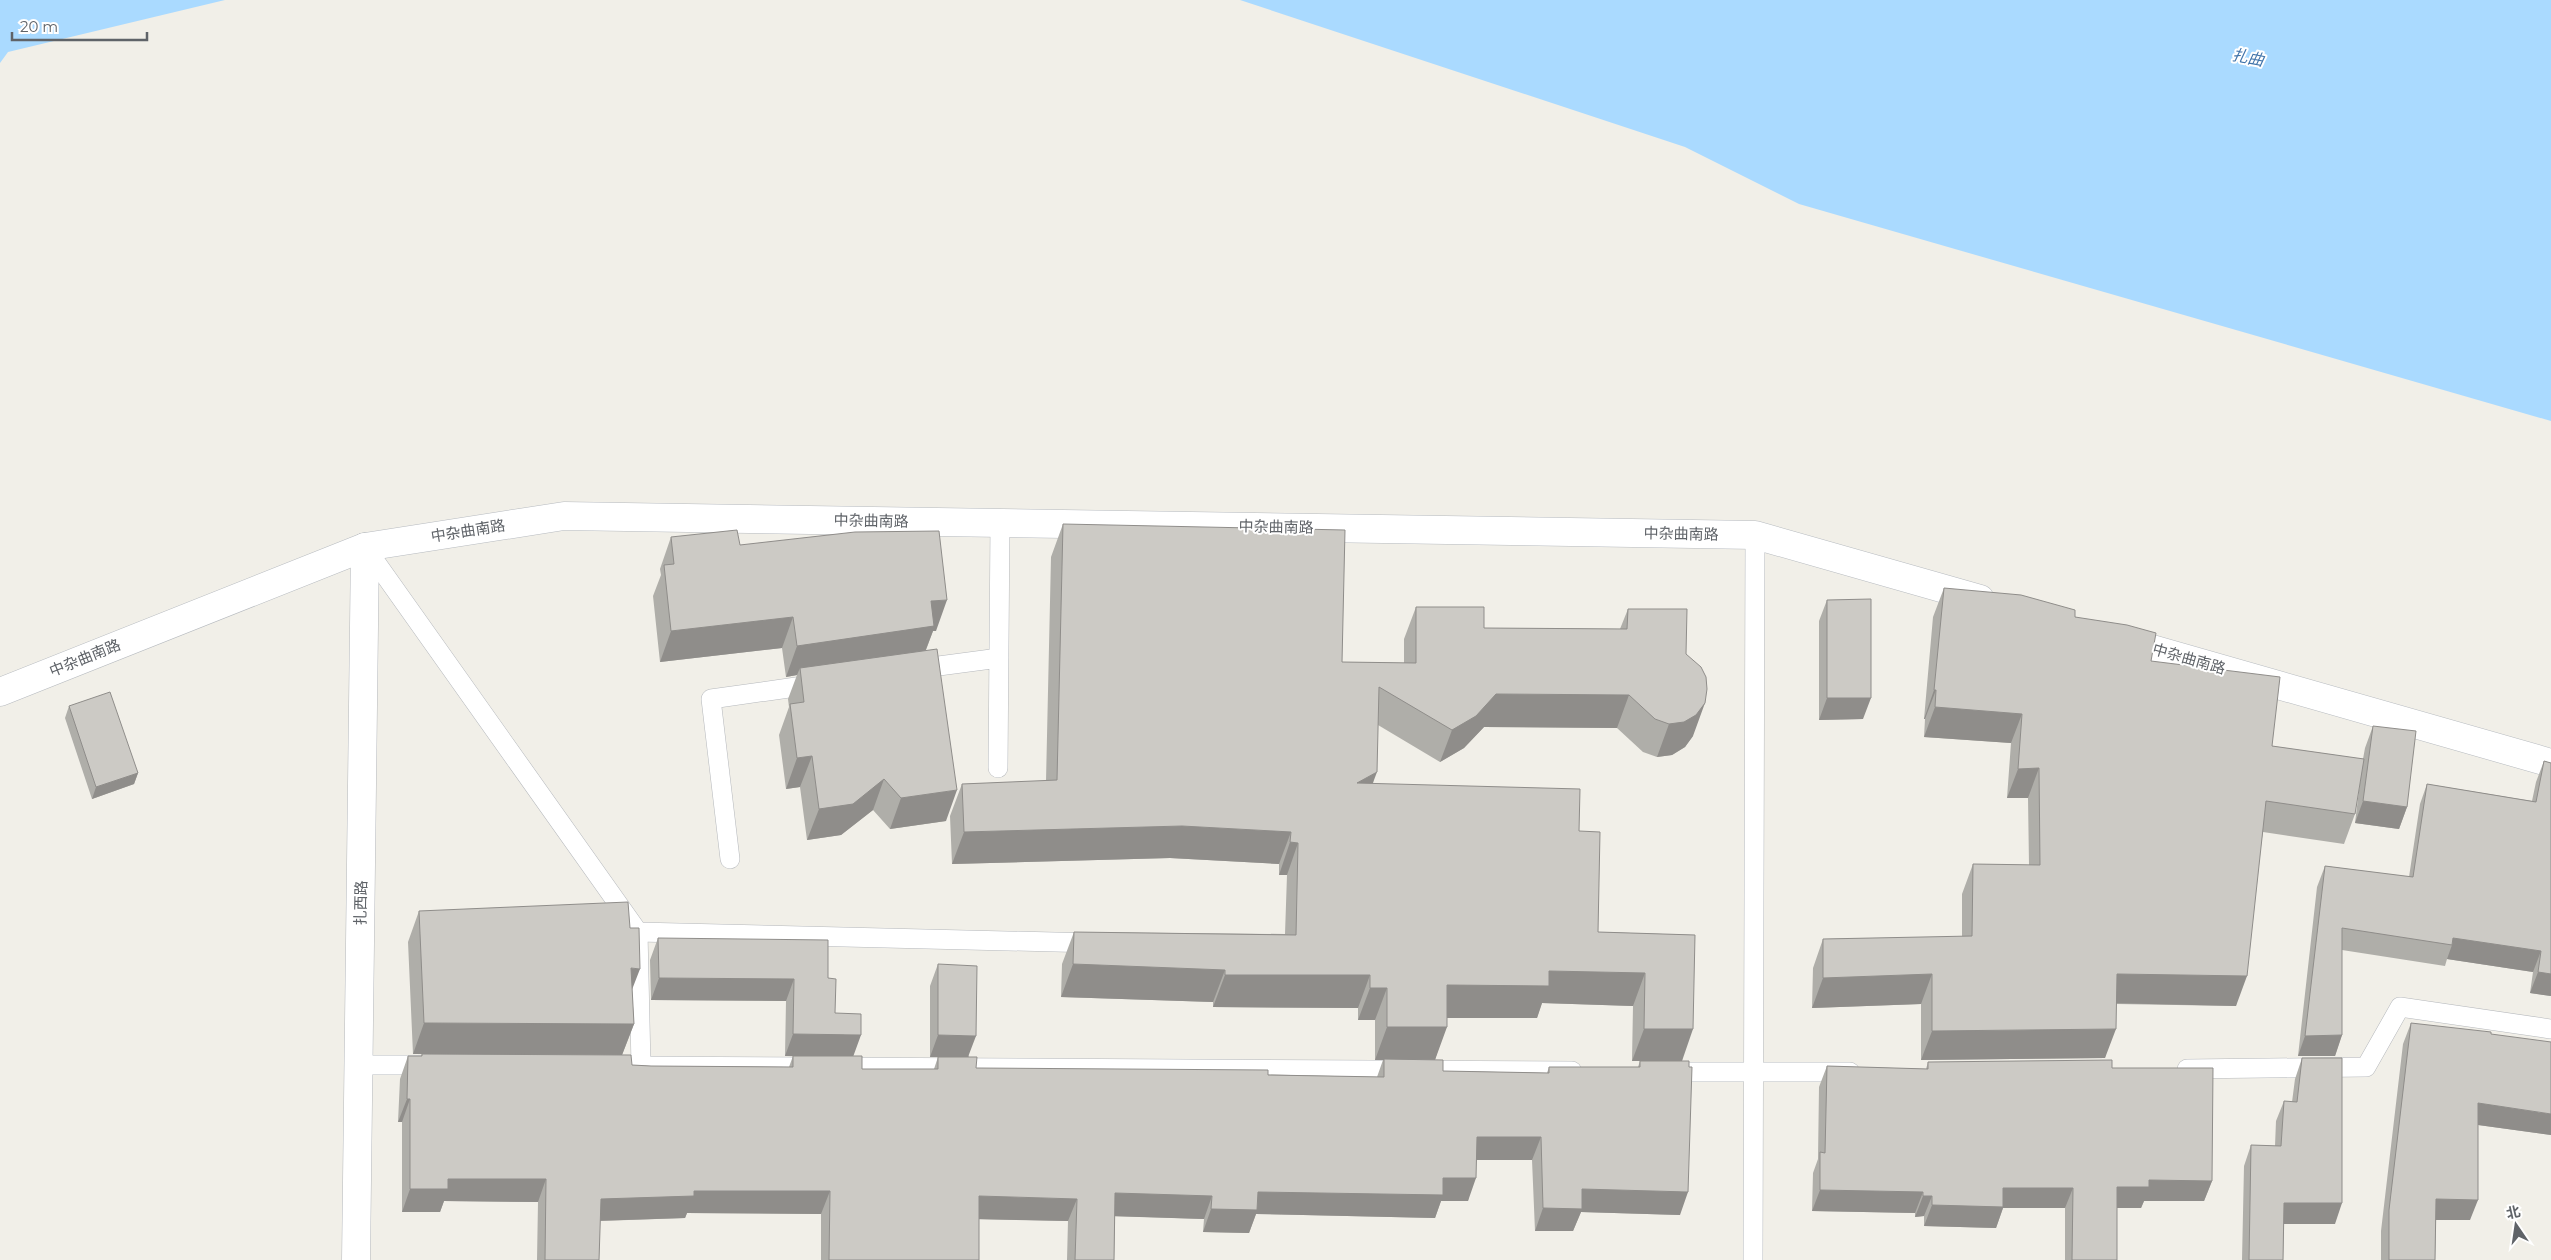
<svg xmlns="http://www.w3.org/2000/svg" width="2551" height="1260" font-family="Montserrat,'Noto Sans SC',sans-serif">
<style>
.water{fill:#aadaff}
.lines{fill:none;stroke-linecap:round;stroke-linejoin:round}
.lane-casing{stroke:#b5b8bc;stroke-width:20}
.street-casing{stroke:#b5b8bc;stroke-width:29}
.secondary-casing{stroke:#b6babf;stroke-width:29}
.lane{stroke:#fff;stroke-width:19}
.street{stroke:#fff;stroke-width:28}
.secondary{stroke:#fff;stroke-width:28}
.wall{fill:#afaea9;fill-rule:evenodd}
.shaded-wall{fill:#8f8d8a}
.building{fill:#cccac5;stroke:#8f8d8a}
.labels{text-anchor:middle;stroke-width:4;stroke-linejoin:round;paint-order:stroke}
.street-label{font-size:15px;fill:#5f6368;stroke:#fff}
.water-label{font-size:16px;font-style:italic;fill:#4174aa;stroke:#fff}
</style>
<rect width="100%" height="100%" fill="#f1efe8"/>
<path class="water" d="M 0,0 L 225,0 L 8,52 L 0,63 Z
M 1240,0 L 2551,0 L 2551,421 L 1799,204 L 1685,147 Z"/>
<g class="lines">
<g class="lane-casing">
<path id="lane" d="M 365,547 L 638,932 L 641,1066
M 916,669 L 999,658
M 998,768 L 1000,523
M 730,859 L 711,699 L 817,684
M 638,932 L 1094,943
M 359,1065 L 430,1065
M 622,1066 L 1572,1071
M 2187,1069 L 2366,1067 L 2400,1007 L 2551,1029
M 1667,1072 L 1850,1072
M 1753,1260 L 1755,535"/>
</g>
<g class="street-casing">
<path id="street" d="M 356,1260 L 365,547"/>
</g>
<g class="secondary-casing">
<path id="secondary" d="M 2117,639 L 2551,763
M 0,692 L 365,547 L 564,516 L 1755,535 L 1980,599"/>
</g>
<use href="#lane" class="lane"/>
<use href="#street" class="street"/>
<use href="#secondary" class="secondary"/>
</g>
<path class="wall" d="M 1063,524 L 1342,662 L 1404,663 L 1404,639 L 1416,607 L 1484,628 L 1620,629 L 1628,609 L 1686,654 L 1693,736 L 1685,747 L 1672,755 L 1657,757 L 1643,752 L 1617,728 L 1484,727 L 1464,748 L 1440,762 L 1378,725 L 1373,784 L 1579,831 L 1598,932 L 1695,935 L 1682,1061 L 1680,1215 L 1581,1212 L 1573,1231 L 1535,1231 L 1532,1160 L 1476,1160 L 1468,1201 L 1441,1201 L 1435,1218 L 1256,1214 L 1249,1233 L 1203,1232 L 1204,1219 L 1115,1216 L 1114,1260 L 1067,1260 L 1068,1221 L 979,1219 L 979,1260 L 821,1260 L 821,1214 L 687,1213 L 685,1218 L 600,1221 L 599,1260 L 537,1260 L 538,1202 L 444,1201 L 440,1212 L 402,1212 L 402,1122 L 398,1122 L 400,1079 L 408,1056 L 421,1056 L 422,1054 L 413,1054 L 408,942 L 419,911 L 632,989 L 634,1024 L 622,1055 L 632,1065 L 651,1066 L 789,1067 L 793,1056 L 785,1056 L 786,1001 L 651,1000 L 650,960 L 658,938 L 828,978 L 835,1013 L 853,1056 L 862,1069 L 934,1069 L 938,1057 L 930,1057 L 930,986 L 938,964 L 969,1057 L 976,1068 L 1377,1077 L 1383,1060 L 1375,1060 L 1375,1020 L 1358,1020 L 1358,1008 L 1213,1007 L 1213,1002 L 1061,997 L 1062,964 L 1074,932 L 1285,934 L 1287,875 L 1279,875 L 1279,864 L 1170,858 L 952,864 L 950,816 L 962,784 L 1046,781 L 1051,557 ZM 1542,1003 L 1633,1006 L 1632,1061 L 1640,1061 L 1638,1067 L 1549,1067 L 1547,1073 L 1443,1071 L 1435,1060 L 1447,1018 L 1537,1018 Z
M 671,537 L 740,545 L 936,631 L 933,631 L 926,650 L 946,821 L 890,829 L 873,810 L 841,835 L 807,840 L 800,787 L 786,789 L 779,735 L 789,707 L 788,699 L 797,675 L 786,677 L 782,648 L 660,662 L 653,596 L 661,575 L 660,569 Z
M 1944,588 L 2075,617 L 2151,661 L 2272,746 L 2363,759 L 2365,748 L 2373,726 L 2407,807 L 2399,829 L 2355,823 L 2361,774 L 2355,814 L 2344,844 L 2263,832 L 2236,1006 L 2116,1004 L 2105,1058 L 1921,1060 L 1921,1004 L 1812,1008 L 1813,968 L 1823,939 L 1962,937 L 1962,894 L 1973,864 L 2029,865 L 2028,798 L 2007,798 L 2011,743 L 1924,737 L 1925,719 L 1924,719 L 1933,617 Z
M 1827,600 L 1863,719 L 1819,720 L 1819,621 Z
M 69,706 L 138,773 L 134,784 L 92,799 L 65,718 Z
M 2544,761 L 2551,763 L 2551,996 L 2530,993 L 2533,972 L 2447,959 L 2445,966 L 2342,950 L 2342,1035 L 2335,1056 L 2298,1056 L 2317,887 L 2325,866 L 2409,877 L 2420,804 L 2427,784 L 2532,801 L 2536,782 Z
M 2411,1023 L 2491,1034 L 2551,1135 L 2478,1125 L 2470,1220 L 2436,1220 L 2435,1260 L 2381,1260 L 2381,1231 L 2403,1044 Z
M 2302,1058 L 2335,1224 L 2284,1224 L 2283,1260 L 2242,1260 L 2244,1166 L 2251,1145 L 2275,1146 L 2276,1121 L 2284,1101 L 2292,1102 L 2295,1079 Z
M 1928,1062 L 2112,1068 L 2212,1181 L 2204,1201 L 2144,1201 L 2141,1208 L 2117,1208 L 2117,1260 L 2065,1260 L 2065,1208 L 2003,1208 L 1996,1228 L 1924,1226 L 1924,1216 L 1915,1217 L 1915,1213 L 1812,1211 L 1813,1173 L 1818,1159 L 1819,1087 L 1827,1066 L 1926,1069 Z"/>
<path class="shaded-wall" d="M 947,600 L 936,631 L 933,631 L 923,657 L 800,668 L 797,675 L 786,677 L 797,646 L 931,601 Z
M 793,617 L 782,648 L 660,662 L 671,631 Z
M 1934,690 L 1936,690 L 1925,719 L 1924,719 Z
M 1496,694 L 1629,695 L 1617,728 L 1484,727 L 1464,748 L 1440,762 L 1452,730 Z
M 1827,698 L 1871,698 L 1863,719 L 1819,720 Z
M 1705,703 L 1693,736 L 1685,747 L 1672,755 L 1657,757 L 1669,724 Z
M 1935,707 L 2022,714 L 2011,743 L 1924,737 Z
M 812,756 L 800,787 L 786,789 L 797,758 Z
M 2039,768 L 2028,798 L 2007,798 L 2018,769 Z
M 1377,772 L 1365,804 L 1357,783 Z
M 138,773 L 134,784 L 92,799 L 96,787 Z
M 884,779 L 873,810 L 841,835 L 807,840 L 819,809 Z
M 957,790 L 946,821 L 890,829 L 901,798 Z
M 2363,801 L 2407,807 L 2399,829 L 2355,823 Z
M 1182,826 L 1291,832 L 1279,864 L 1170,858 L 952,864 L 964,832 Z
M 1290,842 L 1298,843 L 1287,875 L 1279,875 Z
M 2453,938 L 2541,951 L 2533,972 L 2447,959 L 2452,945 Z
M 1073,964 L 1225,970 L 1213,1002 L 1061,997 Z
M 631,968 L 640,969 L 628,1000 Z
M 1549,971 L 1645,973 L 1633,1006 L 1542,1003 L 1537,1018 L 1436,1018 L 1447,985 Z
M 2538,972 L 2551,974 L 2551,996 L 2530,993 Z
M 1932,974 L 1921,1004 L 1812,1008 L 1823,978 Z
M 2117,974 L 2247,976 L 2236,1006 L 2106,1003 Z
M 1225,975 L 1370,975 L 1358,1008 L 1213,1007 Z
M 659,978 L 794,979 L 786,1001 L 651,1000 Z
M 1370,988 L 1387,988 L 1375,1020 L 1358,1020 Z
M 424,1023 L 634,1024 L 622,1055 L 413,1054 Z
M 1387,1027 L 1447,1027 L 1435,1060 L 1375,1060 Z
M 1644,1029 L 1693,1029 L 1682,1061 L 1632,1061 Z
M 2116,1029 L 2105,1058 L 1921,1060 L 1932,1031 Z
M 793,1034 L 861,1035 L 853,1057 L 785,1056 Z
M 938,1035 L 976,1036 L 968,1057 L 930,1057 Z
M 2342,1035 L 2335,1056 L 2298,1056 L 2305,1036 Z
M 407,1099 L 410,1099 L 402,1122 L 398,1122 Z
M 2478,1103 L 2551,1114 L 2551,1135 L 2471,1124 Z
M 1477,1137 L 1541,1137 L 1532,1160 L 1468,1160 Z
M 1443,1178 L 1476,1178 L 1468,1201 L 1441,1201 L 1435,1218 L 1256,1214 L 1249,1233 L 1203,1232 L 1211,1209 L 1258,1192 Z
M 448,1179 L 546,1179 L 538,1202 L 444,1201 L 440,1212 L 402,1212 L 410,1189 Z
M 2149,1180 L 2212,1181 L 2204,1201 L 2144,1201 L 2141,1208 L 2109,1208 L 2117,1187 Z
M 2003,1188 L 2073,1188 L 2065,1208 L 2003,1208 L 1996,1228 L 1924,1226 L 1932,1205 Z
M 1582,1189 L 1688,1192 L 1680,1215 L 1581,1212 L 1573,1231 L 1535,1231 L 1543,1208 Z
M 1820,1190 L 1923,1192 L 1915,1213 L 1812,1211 Z
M 694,1191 L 830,1191 L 821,1214 L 687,1213 L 685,1218 L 593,1221 L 601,1199 Z
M 1115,1193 L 1212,1196 L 1204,1219 L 1107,1216 Z
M 979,1196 L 1077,1199 L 1068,1221 L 971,1219 Z
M 1923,1196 L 1932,1196 L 1924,1216 L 1915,1217 Z
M 2436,1199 L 2478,1200 L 2470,1220 L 2428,1220 Z
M 2284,1203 L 2342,1203 L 2335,1224 L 2276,1224 Z"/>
<path class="building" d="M 1063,524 L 1345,530 L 1342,662 L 1416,663 L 1416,607 L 1484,607 L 1484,628 L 1627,629 L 1628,609 L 1687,609 L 1686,654 L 1701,667 L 1706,677 L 1707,689 L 1705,703 L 1696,715 L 1684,722 L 1669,724 L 1655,719 L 1629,695 L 1496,694 L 1476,716 L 1452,730 L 1379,687 L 1377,772 L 1357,783 L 1580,789 L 1579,831 L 1600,832 L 1598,932 L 1695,935 L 1693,1029 L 1644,1029 L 1645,973 L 1549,971 L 1549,986 L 1447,985 L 1447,1027 L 1387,1027 L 1387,988 L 1370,988 L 1370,975 L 1225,975 L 1225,970 L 1073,964 L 1074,932 L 1296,935 L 1298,843 L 1290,842 L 1291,832 L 1182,826 L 964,832 L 962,784 L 1057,780 Z
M 737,530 L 740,545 L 855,532 L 939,531 L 947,600 L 931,601 L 934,626 L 797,646 L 793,617 L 671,631 L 664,565 L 674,564 L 671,537 Z
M 1944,588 L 2021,595 L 2075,610 L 2075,617 L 2127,625 L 2156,633 L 2151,661 L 2280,677 L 2272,746 L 2364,759 L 2355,814 L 2266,801 L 2247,976 L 2117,974 L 2116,1029 L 1932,1031 L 1932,974 L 1823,978 L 1823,939 L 1972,936 L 1973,864 L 2040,865 L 2039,768 L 2018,769 L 2022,714 L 1935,707 L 1936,690 L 1934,690 Z
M 1871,599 L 1871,698 L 1827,698 L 1827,600 Z
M 937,649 L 957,790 L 901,798 L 884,779 L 853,804 L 819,809 L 812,756 L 797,758 L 790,704 L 804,702 L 800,668 Z
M 110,692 L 138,773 L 96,787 L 69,706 Z
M 2373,726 L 2416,731 L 2407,807 L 2363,801 Z
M 2544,761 L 2551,763 L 2551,974 L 2538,972 L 2541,951 L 2453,938 L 2452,945 L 2342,928 L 2342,1035 L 2305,1036 L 2325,866 L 2413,877 L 2427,784 L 2536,802 Z
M 628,902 L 630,928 L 639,928 L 640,969 L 631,968 L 634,1024 L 424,1023 L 419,911 Z
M 658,938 L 828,940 L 828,978 L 836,979 L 835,1013 L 861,1014 L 861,1035 L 793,1034 L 794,979 L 659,978 Z
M 938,964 L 977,966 L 976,1036 L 938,1035 Z
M 2411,1023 L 2491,1032 L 2491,1034 L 2551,1042 L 2551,1114 L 2478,1103 L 2478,1200 L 2436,1199 L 2435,1260 L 2389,1260 L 2389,1210 Z
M 422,1054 L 631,1055 L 632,1065 L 651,1066 L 793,1067 L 793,1056 L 862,1056 L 862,1069 L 938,1069 L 938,1057 L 977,1057 L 976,1068 L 1268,1070 L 1268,1075 L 1384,1077 L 1384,1059 L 1443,1060 L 1443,1071 L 1549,1073 L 1549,1067 L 1640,1067 L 1640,1061 L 1689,1061 L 1689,1067 L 1692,1067 L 1688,1192 L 1582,1189 L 1582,1209 L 1543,1208 L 1541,1137 L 1477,1137 L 1476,1178 L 1443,1178 L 1443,1195 L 1258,1192 L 1257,1210 L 1211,1209 L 1212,1196 L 1115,1193 L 1114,1260 L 1075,1260 L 1077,1199 L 979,1196 L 979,1260 L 829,1260 L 830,1191 L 694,1191 L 694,1196 L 601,1199 L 599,1260 L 545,1260 L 546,1179 L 448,1179 L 448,1189 L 410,1189 L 410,1099 L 407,1099 L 408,1056 L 422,1056 Z
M 2302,1058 L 2342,1058 L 2342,1203 L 2284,1203 L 2283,1260 L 2249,1260 L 2251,1145 L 2281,1146 L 2284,1101 L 2297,1102 Z
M 2112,1060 L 2112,1068 L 2213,1068 L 2212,1181 L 2149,1180 L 2149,1187 L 2117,1187 L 2117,1260 L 2072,1260 L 2073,1188 L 2003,1188 L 2003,1207 L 1932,1205 L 1932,1196 L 1923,1196 L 1923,1192 L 1820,1190 L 1820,1152 L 1825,1153 L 1827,1066 L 1928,1069 L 1928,1062 Z"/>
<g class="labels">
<g class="street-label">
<text transform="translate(871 521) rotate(1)" y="5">中杂曲南路</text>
<text transform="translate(1276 527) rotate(1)" y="5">中杂曲南路</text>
<text transform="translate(468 531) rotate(-9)" y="5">中杂曲南路</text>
<text transform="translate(1681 534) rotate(1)" y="5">中杂曲南路</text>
<text transform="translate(85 658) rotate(-22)" y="5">中杂曲南路</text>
<text transform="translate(2189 659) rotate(16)" y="5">中杂曲南路</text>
<text transform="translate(361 903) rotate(-89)" y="5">扎西路</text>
</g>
<g class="water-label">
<text transform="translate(2248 57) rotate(11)" y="6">扎曲</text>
</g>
</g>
<g transform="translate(2516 1225) rotate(347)" stroke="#ffffff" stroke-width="4" paint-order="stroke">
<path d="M0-4L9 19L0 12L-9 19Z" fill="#5f6368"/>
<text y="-8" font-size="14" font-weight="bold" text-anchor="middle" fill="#5f6368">北</text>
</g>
<path d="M12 32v8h135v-8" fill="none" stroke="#5f6368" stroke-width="2.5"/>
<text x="20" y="32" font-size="15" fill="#5f6368" stroke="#ffffff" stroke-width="4" paint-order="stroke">20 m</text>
</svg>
